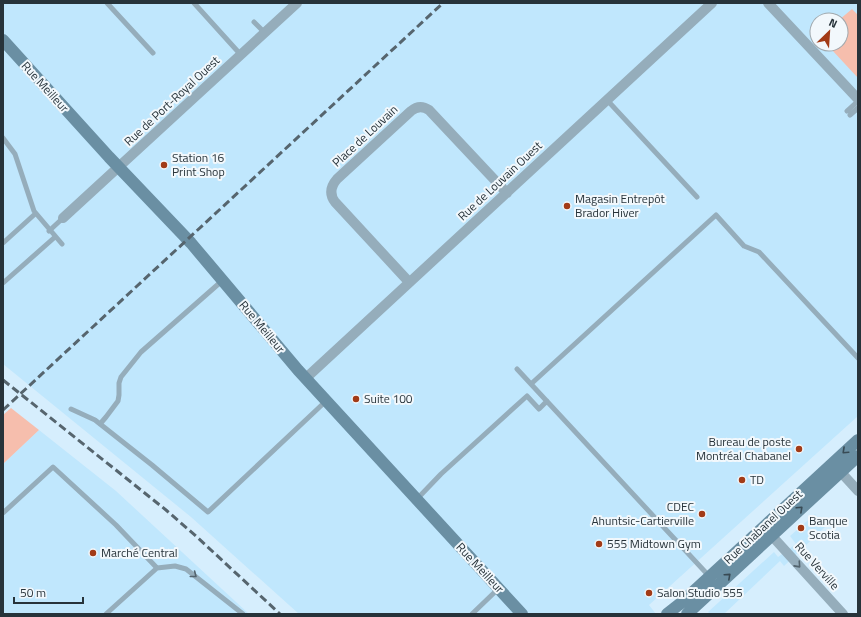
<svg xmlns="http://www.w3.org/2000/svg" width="861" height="617" font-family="'Titillium Web',sans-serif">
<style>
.built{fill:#c0e7fd;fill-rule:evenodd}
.green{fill:#f6bead}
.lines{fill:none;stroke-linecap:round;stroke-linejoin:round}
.lane{stroke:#95adbb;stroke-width:5}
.street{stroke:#95adbb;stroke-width:10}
.secondary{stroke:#6a8fa3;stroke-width:12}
.rail{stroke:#56656e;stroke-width:3;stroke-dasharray:8 4;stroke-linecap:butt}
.oneway{stroke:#384a54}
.oneway2{stroke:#53646e}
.poi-dot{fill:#a23b17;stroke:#f2f8fc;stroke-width:1.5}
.labels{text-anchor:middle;stroke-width:4;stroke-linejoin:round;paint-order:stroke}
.street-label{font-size:12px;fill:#27333a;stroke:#f2f8fc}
.poi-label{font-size:12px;fill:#27333a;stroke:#f2f8fc;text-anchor:start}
</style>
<rect width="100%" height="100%" fill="#d6eefd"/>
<path class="built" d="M 3,3 L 858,3 L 858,416 L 649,605 L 656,614 L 299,614 L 191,517 L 3,364 ZM 817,20 L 841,20 L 841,44 L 817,44 Z
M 39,430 L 116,491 L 249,614 L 3,614 L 3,464 Z
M 815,514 L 826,526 L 784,566 L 780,561 L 724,614 L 710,614 L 708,612 L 774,552 L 778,557 L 796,544 L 790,536 Z"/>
<path class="green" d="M 852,9 L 858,15 L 858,78 L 832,50 L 834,44 L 841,44 L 841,20 L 839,20 Z
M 11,408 L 39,430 L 3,464 L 3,415 Z"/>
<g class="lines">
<path class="lane" d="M 107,3 L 153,53
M 194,3 L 241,55
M 254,22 L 265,33
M 607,100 L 697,197
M 847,111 L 858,101
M 850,115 L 858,108
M 3,138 L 15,154 L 34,211 L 62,244
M 49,231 L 63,218
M 3,243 L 35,214
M 3,283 L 55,237
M 517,369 L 709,576
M 531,384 L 716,215 L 744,246 L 759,252 L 858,358
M 71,409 L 95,420 L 152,465 L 208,512 L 326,401
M 100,424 L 106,417 L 118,401 L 119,395 L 119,383 L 121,377 L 141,352 L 223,280
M 417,499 L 441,474 L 527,396 L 539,409 L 547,401
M 3,513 L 53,467 L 116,525 L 157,568 L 106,614
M 157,568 L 175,566 L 186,569 L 243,614
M 472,614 L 498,589"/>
<path class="street" d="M 768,3 L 858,99
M 63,218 L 297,3
M 409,282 L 335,202 C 329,194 331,186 337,179 L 411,111 C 417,106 423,106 429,110 L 507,193
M 306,378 L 712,3
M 837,468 L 858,491
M 772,536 L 843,614"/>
<path class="secondary" d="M 3,40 L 109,157 L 191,243 L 298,370 L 522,614
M 667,614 L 681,603 L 858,440
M 687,614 L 858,456"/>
<path class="rail" d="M 3,380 L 166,510 L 197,537 L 280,614
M 3,410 L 443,3"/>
</g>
<defs><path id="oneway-chevron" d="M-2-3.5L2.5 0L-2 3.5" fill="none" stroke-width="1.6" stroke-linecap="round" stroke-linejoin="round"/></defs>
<g class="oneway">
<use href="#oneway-chevron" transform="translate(845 451) rotate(137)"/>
<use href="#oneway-chevron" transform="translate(800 509) rotate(-43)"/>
<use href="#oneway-chevron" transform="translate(728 576) rotate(-42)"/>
</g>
<g class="oneway2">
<use href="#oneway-chevron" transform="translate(798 565) rotate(48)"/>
<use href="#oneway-chevron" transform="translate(194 575) rotate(38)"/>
</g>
<g class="poi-dot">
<circle cx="164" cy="165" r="4"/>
<circle cx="567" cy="206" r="4"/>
<circle cx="356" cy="399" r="4"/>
<circle cx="799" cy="449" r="4"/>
<circle cx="742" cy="480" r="4"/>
<circle cx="702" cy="514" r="4"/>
<circle cx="801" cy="528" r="4"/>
<circle cx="599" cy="544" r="4"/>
<circle cx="93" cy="553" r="4"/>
<circle cx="649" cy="593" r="4"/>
</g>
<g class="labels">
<g class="street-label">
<text transform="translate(45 87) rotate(48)" y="4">Rue Meilleur</text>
<text transform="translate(172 101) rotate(-43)" y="4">Rue de Port-Royal Ouest</text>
<text transform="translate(365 136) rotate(-43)" y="4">Place de Louvain</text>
<text transform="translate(500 181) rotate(-43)" y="4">Rue de Louvain Ouest</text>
<text transform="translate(262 327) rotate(50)" y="4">Rue Meilleur</text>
<text transform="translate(763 527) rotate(-43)" y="4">Rue Chabanel Ouest</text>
<text transform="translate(817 566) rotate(48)" y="4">Rue Verville</text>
<text transform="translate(480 568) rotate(47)" y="4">Rue Meilleur</text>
</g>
<g class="poi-label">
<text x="172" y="162">Station 16<tspan x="172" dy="14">Print Shop</tspan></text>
<text x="575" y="203">Magasin Entrepôt<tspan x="575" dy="14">Brador Hiver</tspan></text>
<text x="364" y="403">Suite 100</text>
<text x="791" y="446" text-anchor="end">Bureau de poste<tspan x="791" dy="14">Montréal Chabanel</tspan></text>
<text x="750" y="484">TD</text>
<text x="694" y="511" text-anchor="end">CDEC<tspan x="694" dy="14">Ahuntsic-Cartierville</tspan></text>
<text x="809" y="525">Banque<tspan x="809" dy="14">Scotia</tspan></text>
<text x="607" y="548">555 Midtown Gym</text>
<text x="101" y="557">Marché Central</text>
<text x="657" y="597">Salon Studio 555</text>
</g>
</g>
<rect width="861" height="617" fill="none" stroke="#27333a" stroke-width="8"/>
<g transform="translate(829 32) rotate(25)"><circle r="19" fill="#f2f8fc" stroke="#a1a9ae"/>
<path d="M0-3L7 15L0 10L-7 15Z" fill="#a23b17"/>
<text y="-6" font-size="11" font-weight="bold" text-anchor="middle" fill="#27333a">N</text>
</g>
<path d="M14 597v6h69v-6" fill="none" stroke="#27333a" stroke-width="2"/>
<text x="20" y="597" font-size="12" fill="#27333a" stroke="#f2f8fc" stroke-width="3" paint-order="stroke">50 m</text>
</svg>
